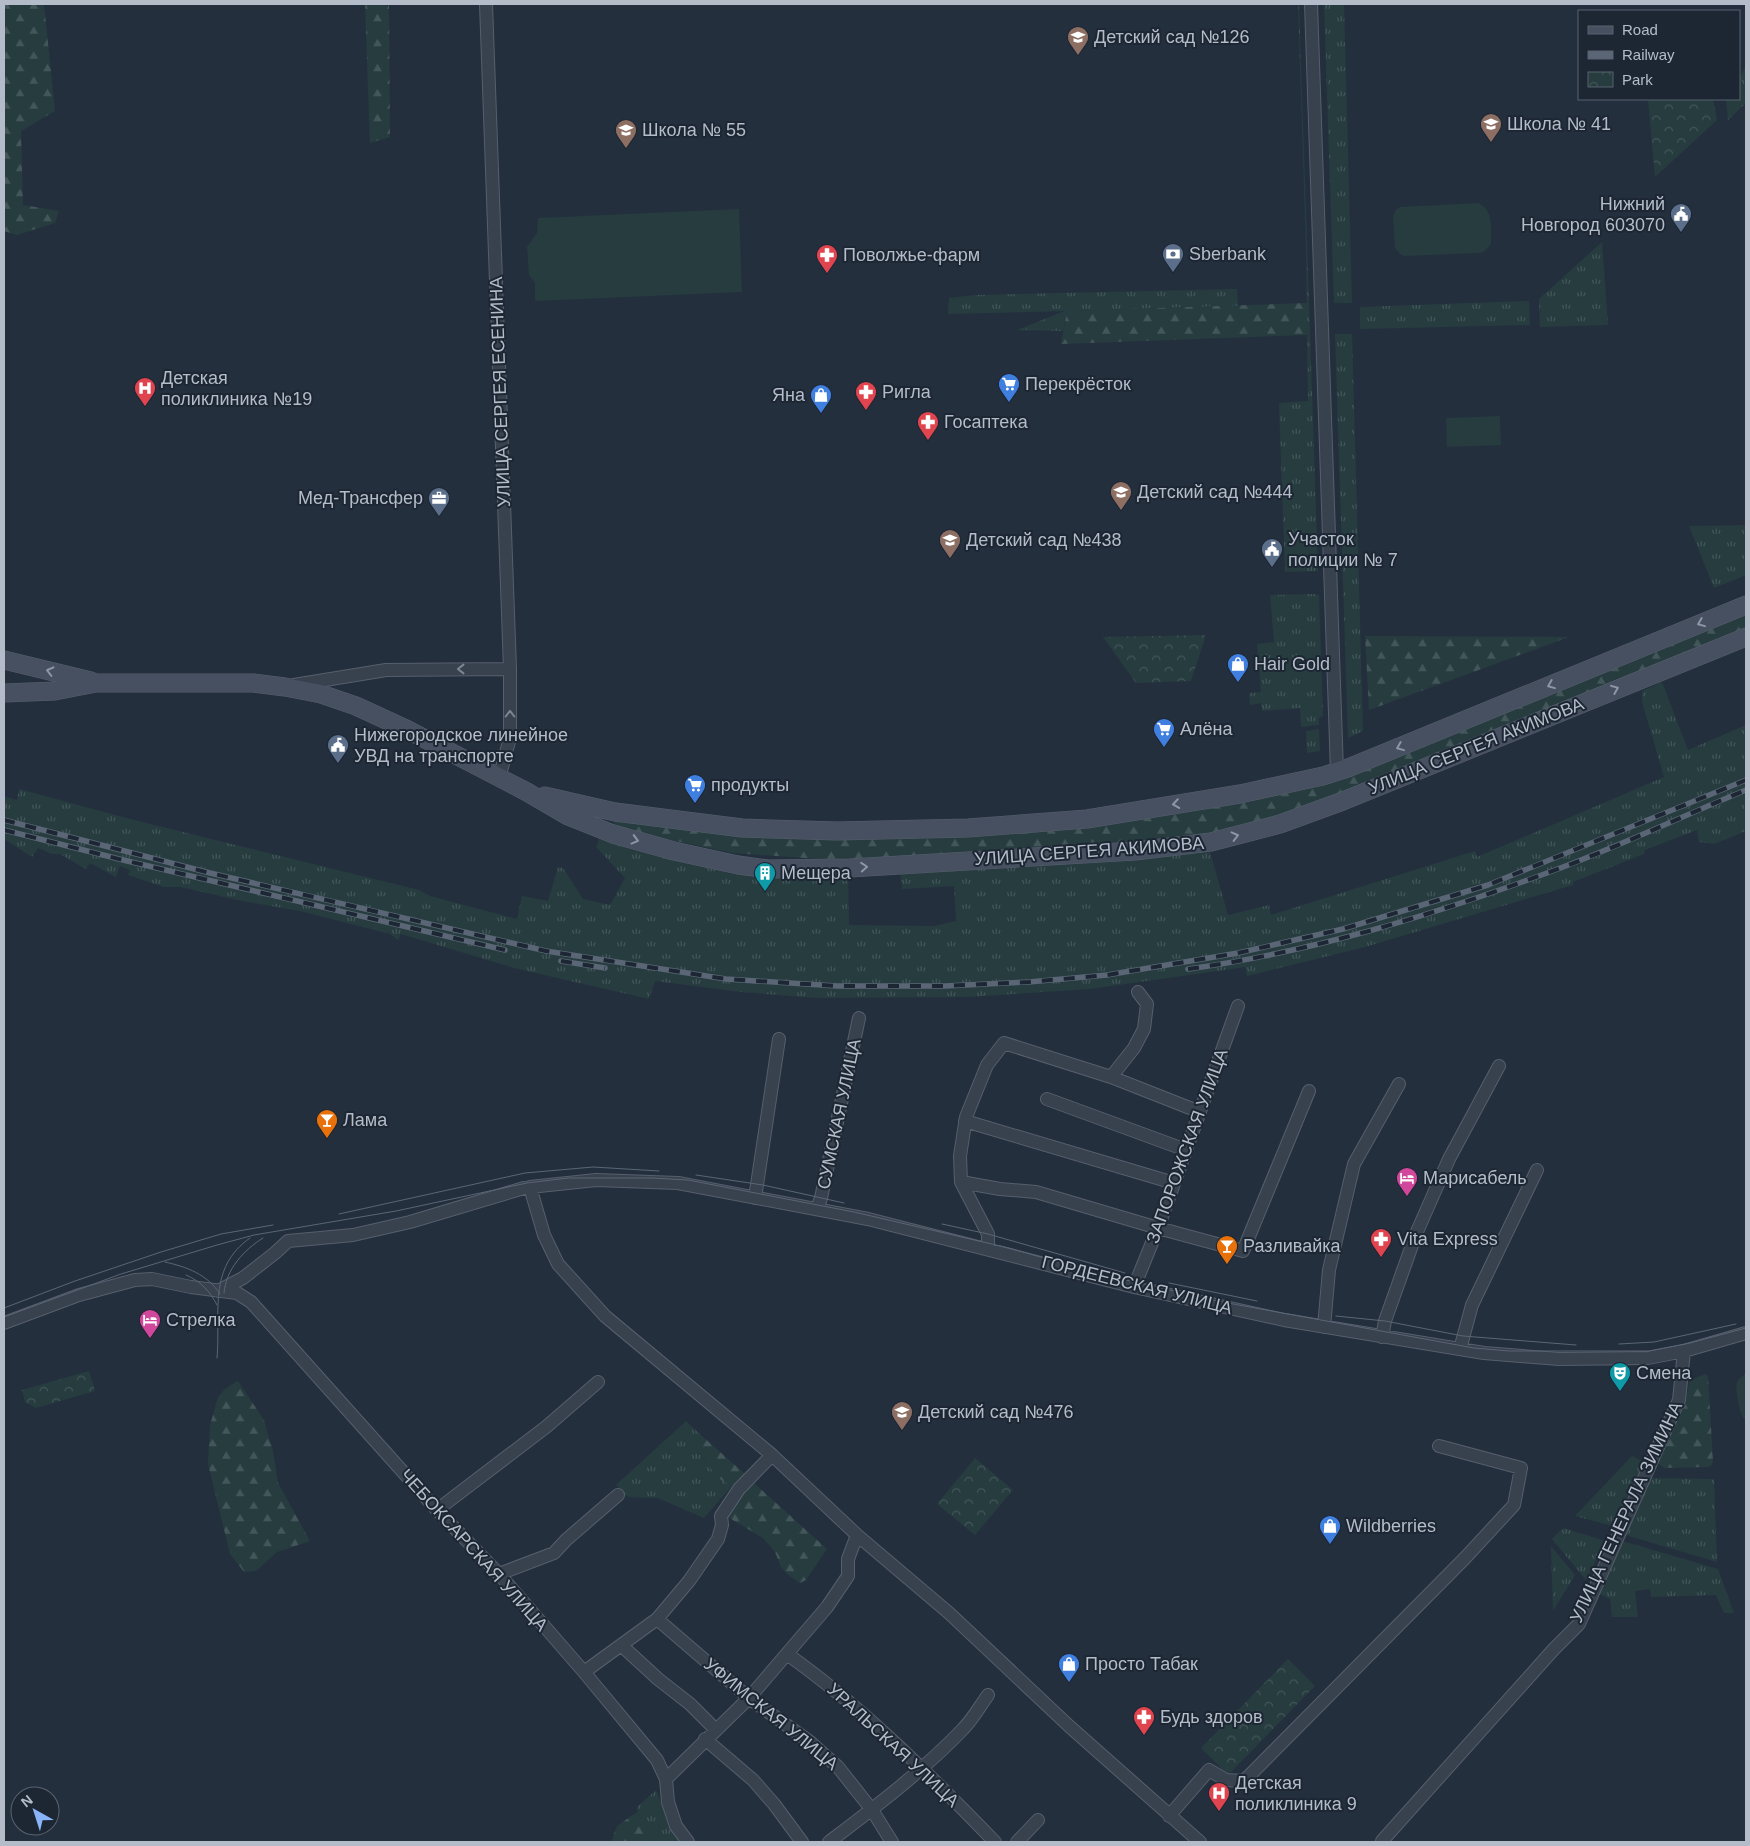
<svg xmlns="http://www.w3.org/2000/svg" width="1750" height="1846" font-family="Arial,sans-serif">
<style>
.grass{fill:url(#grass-tufts)}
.forest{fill:url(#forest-firs)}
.park{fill:url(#park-crowns)}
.garden{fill:#263c3f}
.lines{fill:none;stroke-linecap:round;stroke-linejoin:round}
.street-casing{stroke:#565f6c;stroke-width:14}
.secondary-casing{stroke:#565f6c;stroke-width:19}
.street{stroke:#38414e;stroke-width:12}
.secondary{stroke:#465061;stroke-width:18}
.tram{stroke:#5a6575;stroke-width:1}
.rail-casing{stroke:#5a6575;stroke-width:5.5}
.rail{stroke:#1d2633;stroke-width:4;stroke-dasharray:11;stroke-linecap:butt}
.oneway{stroke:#8e96a5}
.oneway2{stroke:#7c8592}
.labels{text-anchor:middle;stroke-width:4;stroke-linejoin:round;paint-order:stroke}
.poi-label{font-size:18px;fill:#b4bcc9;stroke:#1d2633;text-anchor:start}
.street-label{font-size:18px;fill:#b4bcc9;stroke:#1d2633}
</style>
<defs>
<pattern id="grass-tufts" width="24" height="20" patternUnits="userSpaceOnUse" patternTransform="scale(1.25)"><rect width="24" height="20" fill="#263c3f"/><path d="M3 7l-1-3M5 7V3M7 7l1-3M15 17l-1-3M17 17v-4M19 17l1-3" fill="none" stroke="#435659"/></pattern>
<pattern id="forest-firs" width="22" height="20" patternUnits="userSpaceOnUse" patternTransform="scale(1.25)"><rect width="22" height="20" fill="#263c3f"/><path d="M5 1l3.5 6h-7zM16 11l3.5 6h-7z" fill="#435659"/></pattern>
<pattern id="park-crowns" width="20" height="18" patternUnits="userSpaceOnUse" patternTransform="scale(1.25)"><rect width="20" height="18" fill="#263c3f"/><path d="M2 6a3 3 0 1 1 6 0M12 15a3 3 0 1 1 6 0" fill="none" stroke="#435659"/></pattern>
</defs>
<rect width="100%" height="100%" fill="#242f3e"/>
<path class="grass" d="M 1298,4 L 1299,4 L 1318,571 L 1285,572 L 1279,403 L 1308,401 L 1306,251 Z
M 1324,4 L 1344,4 L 1352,303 L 1334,303 Z
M 1746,66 L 1746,103 L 1728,120 L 1726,99 L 1739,99 L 1739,79 Z
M 1602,242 L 1608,325 L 1540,327 L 1539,299 Z
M 1237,289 L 1238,306 L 1067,311 L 1063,331 L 1017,330 L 1065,311 L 948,314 L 949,298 L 976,295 Z
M 1529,301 L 1530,325 L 1360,329 L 1360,307 Z
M 1335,334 L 1352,334 L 1363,731 L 1348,738 Z
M 1746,525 L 1746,575 L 1714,588 L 1689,526 Z
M 1314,594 L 1319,595 L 1323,716 L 1319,718 L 1319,725 L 1301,727 L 1300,708 L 1262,711 L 1261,703 L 1250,705 L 1249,693 L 1261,692 L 1257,644 L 1274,642 L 1270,595 Z
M 1662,682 L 1688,750 L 1746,725 L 1746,831 L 1714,844 L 1699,842 L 1697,830 L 1645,850 L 1644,854 L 1573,882 L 1573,885 L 1365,947 L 1247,976 L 1245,967 L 1090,989 L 968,997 L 816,998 L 741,992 L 655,981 L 649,999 L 514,968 L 401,934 L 398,940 L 390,934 L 300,911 L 237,900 L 181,887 L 164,887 L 128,875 L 130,870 L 120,866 L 116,877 L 90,863 L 86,869 L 60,854 L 52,854 L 38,848 L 32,857 L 4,839 L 4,796 L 17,800 L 19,789 L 130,819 L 419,890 L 430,896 L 517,919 L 522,896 L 548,901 L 558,867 L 563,868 L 583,899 L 610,905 L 625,878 L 596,847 L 600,837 L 732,874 L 772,876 L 848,875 L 849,925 L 934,926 L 956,921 L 954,886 L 902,889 L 900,873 L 1120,860 L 1210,852 L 1228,915 L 1269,905 L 1271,915 L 1475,851 L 1477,857 L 1664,777 L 1642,702 L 1642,691 Z
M 1319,729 L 1320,751 L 1307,753 L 1306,731 Z
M 686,1421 L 702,1436 L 695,1447 C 706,1463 716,1476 732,1486 L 704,1518 L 658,1498 L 628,1497 L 616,1485 Z
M 1632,1456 L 1644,1462 L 1613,1526 L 1575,1516 Z
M 1649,1478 L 1714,1479 L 1717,1562 L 1622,1534 Z
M 1563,1528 L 1606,1541 L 1586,1580 L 1552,1539 Z
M 1619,1540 L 1718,1569 L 1734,1613 L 1724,1613 L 1716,1595 L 1651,1597 L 1650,1589 L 1635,1591 L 1638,1617 L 1612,1617 L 1610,1599 L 1596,1592 Z
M 1551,1546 L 1575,1575 L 1553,1611 Z
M 656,1790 L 673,1834 L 680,1842 L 649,1842 C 648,1828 637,1819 637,1807 Z"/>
<path class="forest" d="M 4,4 L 44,4 L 55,111 L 21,131 L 23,205 L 59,211 L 55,223 L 17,235 L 4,231 Z
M 365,4 L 389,4 L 390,137 L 370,143 Z
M 1307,303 L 1307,335 L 1061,344 L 1067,311 Z
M 1746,614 L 1746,629 L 1278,818 L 1219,833 L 1142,844 L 848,861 L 733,853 L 613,828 L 616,817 L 792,836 L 1265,796 Z
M 1365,636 L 1569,637 L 1369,710 Z
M 1705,1374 L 1708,1376 L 1713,1462 L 1711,1466 L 1708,1467 L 1664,1468 L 1657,1462 L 1686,1402 L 1689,1383 L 1691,1380 Z
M 238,1381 L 264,1420 L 273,1451 L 278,1483 L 310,1541 L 277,1552 L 256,1571 L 244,1572 L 230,1554 L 208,1464 L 210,1425 L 218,1397 L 226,1388 Z
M 702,1436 L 745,1474 L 732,1486 L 718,1478 L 695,1447 Z
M 753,1482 L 827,1549 L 806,1580 L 800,1583 L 788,1575 L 781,1567 L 775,1552 L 763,1538 L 726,1516 L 741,1494 Z
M 637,1812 L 647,1831 L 649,1842 L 611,1842 L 617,1826 Z"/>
<path class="park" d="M 1648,99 L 1713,99 L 1717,120 L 1655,177 Z
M 1206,635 L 1191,681 L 1136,683 L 1103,637 Z
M 89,1371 L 95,1391 L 36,1408 L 25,1402 L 22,1390 Z
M 975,1458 L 1013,1490 L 975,1535 L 937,1504 Z
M 1288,1659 L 1315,1686 L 1228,1775 L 1201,1748 Z"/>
<path class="garden" d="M 1478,203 C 1494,210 1491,228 1491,244 L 1484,252 L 1478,253 L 1404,256 L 1400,254 L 1395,248 L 1393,216 L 1396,210 L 1400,207 Z
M 739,209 L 742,292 L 535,301 L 535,283 L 529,275 L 527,247 L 537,233 L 538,218 Z
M 1500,416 L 1501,445 L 1447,447 L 1446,418 Z
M 1746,1373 L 1746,1419 L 1744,1419 C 1739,1413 1735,1389 1737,1382 C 1739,1378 1743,1376 1746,1373 Z"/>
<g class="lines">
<g class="street-casing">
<path id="street" d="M 486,4 L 510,669 L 510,738 L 499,778
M 1311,4 L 1337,772
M 294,685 L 386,670 L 510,669
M 1111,1077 L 1134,1048 L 1144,1029 L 1147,1004 L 1138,992
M 1047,1099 L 1186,1150
M 965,1121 L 1174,1183
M 961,1182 L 1000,1189 L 1036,1192 L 1158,1228 L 1243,1251 L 1309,1091
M 755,1198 L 779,1039
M 817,1209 L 821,1198 L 859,1018
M 988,1249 L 988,1234 L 961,1182 L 960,1156 L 966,1117 L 987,1065 L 1004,1043 L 1111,1077 L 1200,1112
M 1134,1287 L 1158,1228 L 1238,1006
M 218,1291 L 243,1278 L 275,1253 L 288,1241 L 353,1235 L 410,1222 L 524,1188
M 4,1323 L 79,1295 L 135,1280 L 152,1279 L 191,1287 L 237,1293 L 251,1302 L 437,1510 L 499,1574 L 584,1672 L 657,1760 L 666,1779 L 668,1802 L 676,1826 L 688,1842
M 1324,1327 L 1329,1270 L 1354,1164 L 1399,1084
M 1382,1337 L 1385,1321 L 1416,1234 L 1449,1159 L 1499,1066
M 1460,1349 L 1472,1305 L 1537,1170
M 437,1510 L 546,1427 L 598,1382
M 499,1574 L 554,1553 L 566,1540 L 618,1495
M 657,1619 L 749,1698 L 810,1742 L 838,1767 L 872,1810 L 892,1842
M 621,1645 L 658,1679 L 690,1704 L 715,1729
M 787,1654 C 863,1708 930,1775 995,1842
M 584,1672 L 657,1619 L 689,1581 L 718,1539 L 722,1525 L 721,1516 L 739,1489 L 772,1455
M 705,1739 L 753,1780 L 774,1804 L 802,1842
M 666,1779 L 749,1698 L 827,1607 L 848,1576 L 848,1559 L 857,1535
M 1169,1816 L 1209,1770 L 1226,1780 L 1244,1781 L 1465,1558 L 1514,1505 L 1521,1468 L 1439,1446
M 1382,1841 L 1553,1650 L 1579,1624 L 1679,1400 L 1684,1351
M 829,1842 C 875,1807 923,1771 963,1729 C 973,1719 980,1706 988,1695
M 1017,1842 L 1038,1820
M 1200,1842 L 1069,1726 L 949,1613 L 857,1535 L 772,1455 L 605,1316 L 558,1264 L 544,1235 L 530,1187 L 596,1180 L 678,1183 L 868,1219 L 1134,1287 L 1284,1320 L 1484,1353 L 1559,1359 L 1648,1358 L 1684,1351 L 1746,1333"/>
</g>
<g class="secondary-casing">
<path id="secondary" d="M 4,660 L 91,681
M 4,693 L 55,691 L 96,683 L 253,683 L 285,687 L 321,694 L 356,706 L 408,730 L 527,792 L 568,816 L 613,834 L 674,851 L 738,865 L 768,869 L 850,868 L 1135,851 L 1211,842 L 1280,824 L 1343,801 L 1746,637
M 545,796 L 615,812 L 742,828 L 837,831 L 968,828 L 1087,819 L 1240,794 L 1323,776 L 1348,768 L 1746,605"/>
</g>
<use href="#street" class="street"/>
<use href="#secondary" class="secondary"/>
<path class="tram" d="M 696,1175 L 763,1185 L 844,1203
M 339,1214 L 525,1173 L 593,1167 L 659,1171
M 942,1224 L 988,1234 L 1125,1273
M 165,1262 C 187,1267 207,1274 220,1294
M 186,1275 C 200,1281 210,1291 217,1305
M 1169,1283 L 1257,1301
M 224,1293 C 226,1269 244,1250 263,1238
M 4,1308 L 75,1281 L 161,1252 L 221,1234 L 273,1225
M 1336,1316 L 1385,1321 L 1463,1336 L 1576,1345
M 4,1317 L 121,1274 L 217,1245 L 254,1235 L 396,1211 L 527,1183 L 568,1178 L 652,1178 L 688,1180 L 854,1212 L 1009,1248 L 1096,1273 L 1217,1301 L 1474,1348 L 1509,1351 L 1649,1351 L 1690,1343 L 1746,1328
M 1619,1344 L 1654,1342 L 1736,1324
M 217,1358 C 221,1313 207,1268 250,1238"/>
<g class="rail-casing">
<path id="rail" d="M 4,820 L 210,873 L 546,951 L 726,979 L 837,986 L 945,986 L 1029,982 L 1107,975 L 1238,953 L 1343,929 L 1488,885 L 1746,780
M 4,830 L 123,860 L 505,950
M 561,961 L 605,968
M 1188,969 C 1311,952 1430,916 1547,873 C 1614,849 1680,817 1746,790"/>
</g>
<use href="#rail" class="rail"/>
</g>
<defs><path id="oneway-chevron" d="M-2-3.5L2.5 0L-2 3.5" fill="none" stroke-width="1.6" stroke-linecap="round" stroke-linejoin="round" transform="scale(1.25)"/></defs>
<g class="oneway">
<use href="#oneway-chevron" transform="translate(1701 623) rotate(158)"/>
<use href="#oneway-chevron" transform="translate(50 671) rotate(-166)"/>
<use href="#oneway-chevron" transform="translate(1551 685) rotate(158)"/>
<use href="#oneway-chevron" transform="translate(1615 689) rotate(-22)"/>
<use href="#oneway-chevron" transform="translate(1400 747) rotate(158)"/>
<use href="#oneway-chevron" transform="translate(1176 804) rotate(171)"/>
<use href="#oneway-chevron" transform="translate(1235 836) rotate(-14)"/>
<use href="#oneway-chevron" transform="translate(635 840) rotate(15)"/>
<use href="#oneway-chevron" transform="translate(864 867) rotate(-4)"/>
</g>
<g class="oneway2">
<use href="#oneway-chevron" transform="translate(461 669) rotate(180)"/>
<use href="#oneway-chevron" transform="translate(510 714) rotate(-90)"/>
</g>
<defs>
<g id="school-pin" transform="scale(1.125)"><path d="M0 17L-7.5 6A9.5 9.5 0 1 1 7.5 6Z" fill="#8d6e63" stroke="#1d2633"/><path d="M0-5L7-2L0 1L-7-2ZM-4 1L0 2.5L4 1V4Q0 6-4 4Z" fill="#fff"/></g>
<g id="civic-pin" transform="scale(1.125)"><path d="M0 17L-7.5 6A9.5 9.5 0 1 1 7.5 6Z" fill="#5c6f8a" stroke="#1d2633"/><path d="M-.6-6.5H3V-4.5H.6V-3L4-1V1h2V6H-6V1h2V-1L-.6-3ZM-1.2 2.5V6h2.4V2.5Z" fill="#fff"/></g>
<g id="bank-pin" transform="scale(1.125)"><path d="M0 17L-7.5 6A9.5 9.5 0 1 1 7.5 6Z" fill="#5c6f8a" stroke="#1d2633"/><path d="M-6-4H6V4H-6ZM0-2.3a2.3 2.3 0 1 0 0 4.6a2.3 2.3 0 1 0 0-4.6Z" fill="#fff"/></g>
<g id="pharmacy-pin" transform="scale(1.125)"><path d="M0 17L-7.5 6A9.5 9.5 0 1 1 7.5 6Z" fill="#e0444e" stroke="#1d2633"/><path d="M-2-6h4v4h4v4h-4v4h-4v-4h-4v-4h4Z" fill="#fff"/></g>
<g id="supermarket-pin" transform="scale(1.125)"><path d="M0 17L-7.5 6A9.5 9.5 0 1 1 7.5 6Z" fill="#3f7fe0" stroke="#1d2633"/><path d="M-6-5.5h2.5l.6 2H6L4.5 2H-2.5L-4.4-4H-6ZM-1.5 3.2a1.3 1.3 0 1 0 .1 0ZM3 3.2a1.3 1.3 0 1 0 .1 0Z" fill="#fff"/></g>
<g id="hospital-pin" transform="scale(1.125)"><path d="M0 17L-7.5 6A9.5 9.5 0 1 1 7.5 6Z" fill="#e0444e" stroke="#1d2633"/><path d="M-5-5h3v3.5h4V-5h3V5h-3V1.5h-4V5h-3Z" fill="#fff"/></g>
<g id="shop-pin" transform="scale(1.125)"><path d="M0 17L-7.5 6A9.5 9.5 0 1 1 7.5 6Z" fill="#3f7fe0" stroke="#1d2633"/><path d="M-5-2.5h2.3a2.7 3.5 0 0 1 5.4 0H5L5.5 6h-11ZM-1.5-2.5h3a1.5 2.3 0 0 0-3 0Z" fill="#fff"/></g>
<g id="office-pin" transform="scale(1.125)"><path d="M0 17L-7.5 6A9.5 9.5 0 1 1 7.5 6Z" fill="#5c6f8a" stroke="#1d2633"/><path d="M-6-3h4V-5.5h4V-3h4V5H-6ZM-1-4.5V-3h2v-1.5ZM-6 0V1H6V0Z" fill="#fff"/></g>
<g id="building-pin" transform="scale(1.125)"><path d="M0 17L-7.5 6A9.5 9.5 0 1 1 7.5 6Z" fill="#0f9aa8" stroke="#1d2633"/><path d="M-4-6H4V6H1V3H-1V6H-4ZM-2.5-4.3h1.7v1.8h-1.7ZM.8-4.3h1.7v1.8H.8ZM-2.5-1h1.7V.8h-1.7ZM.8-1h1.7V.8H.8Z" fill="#fff"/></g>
<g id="bar-pin" transform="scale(1.125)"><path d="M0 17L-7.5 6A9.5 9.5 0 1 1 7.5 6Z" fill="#e8710a" stroke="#1d2633"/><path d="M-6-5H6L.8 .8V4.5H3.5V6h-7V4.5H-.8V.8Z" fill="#fff"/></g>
<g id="hotel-pin" transform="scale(1.125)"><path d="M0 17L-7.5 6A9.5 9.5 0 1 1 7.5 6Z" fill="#d1479c" stroke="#1d2633"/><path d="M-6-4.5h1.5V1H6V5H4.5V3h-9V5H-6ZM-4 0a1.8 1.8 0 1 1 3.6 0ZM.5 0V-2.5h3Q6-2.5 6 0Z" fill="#fff"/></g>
<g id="theatre-pin" transform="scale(1.125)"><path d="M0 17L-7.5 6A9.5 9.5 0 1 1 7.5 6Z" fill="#0f9aa8" stroke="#1d2633"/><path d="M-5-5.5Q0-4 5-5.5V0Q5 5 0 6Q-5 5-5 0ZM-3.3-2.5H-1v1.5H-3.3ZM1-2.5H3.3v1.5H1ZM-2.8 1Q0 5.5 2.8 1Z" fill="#fff"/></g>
</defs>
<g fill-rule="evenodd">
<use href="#school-pin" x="1078" y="37"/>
<use href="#school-pin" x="1491" y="124"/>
<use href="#school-pin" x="626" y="130"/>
<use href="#civic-pin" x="1681" y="214"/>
<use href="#bank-pin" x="1173" y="254"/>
<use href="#pharmacy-pin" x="827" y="255"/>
<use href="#supermarket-pin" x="1009" y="384"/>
<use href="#hospital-pin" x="145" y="388"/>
<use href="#pharmacy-pin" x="866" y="392"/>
<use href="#shop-pin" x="821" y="395"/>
<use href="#pharmacy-pin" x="928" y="422"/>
<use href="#school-pin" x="1121" y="492"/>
<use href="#office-pin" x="439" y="498"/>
<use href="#school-pin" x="950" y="540"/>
<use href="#civic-pin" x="1272" y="549"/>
<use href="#shop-pin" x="1238" y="664"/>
<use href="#supermarket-pin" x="1164" y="729"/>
<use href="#civic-pin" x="338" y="745"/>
<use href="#supermarket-pin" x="695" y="785"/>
<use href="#building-pin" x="765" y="873"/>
<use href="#bar-pin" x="327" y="1120"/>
<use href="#hotel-pin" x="1407" y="1178"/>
<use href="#pharmacy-pin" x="1381" y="1239"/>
<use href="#bar-pin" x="1227" y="1246"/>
<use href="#hotel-pin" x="150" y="1320"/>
<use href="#theatre-pin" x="1620" y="1373"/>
<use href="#school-pin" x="902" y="1412"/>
<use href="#shop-pin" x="1330" y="1526"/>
<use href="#shop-pin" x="1069" y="1664"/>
<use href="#pharmacy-pin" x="1144" y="1717"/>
<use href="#hospital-pin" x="1219" y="1793"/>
</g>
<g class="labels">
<g class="poi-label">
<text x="1094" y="43">Детский сад №126</text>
<text x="1507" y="130">Школа № 41</text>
<text x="642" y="136">Школа № 55</text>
<text x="1665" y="210" text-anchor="end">Нижний<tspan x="1665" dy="21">Новгород 603070</tspan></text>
<text x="1189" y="260">Sberbank</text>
<text x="843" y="261">Поволжье-фарм</text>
<text x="161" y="384">Детская<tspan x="161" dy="21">поликлиника №19</tspan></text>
<text x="1025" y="390">Перекрёсток</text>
<text x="882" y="398">Ригла</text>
<text x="805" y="401" text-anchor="end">Яна</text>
<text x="944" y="428">Госаптека</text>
<text x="1137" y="498">Детский сад №444</text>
<text x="423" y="504" text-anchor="end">Мед-Трансфер</text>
<text x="1288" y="545">Участок<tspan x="1288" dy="21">полиции № 7</tspan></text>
<text x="966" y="546">Детский сад №438</text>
<text x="1254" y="670">Hair Gold</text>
<text x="1180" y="735">Алёна</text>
<text x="354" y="741">Нижегородское линейное<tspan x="354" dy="21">УВД на транспорте</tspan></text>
<text x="711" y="791">продукты</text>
<text x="781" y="879">Мещера</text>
<text x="343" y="1126">Лама</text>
<text x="1423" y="1184">Марисабель</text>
<text x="1397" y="1245">Vita Express</text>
<text x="1243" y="1252">Разливайка</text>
<text x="166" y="1326">Стрелка</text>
<text x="1636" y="1379">Смена</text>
<text x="918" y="1418">Детский сад №476</text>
<text x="1346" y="1532">Wildberries</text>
<text x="1085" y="1670">Просто Табак</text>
<text x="1160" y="1723">Будь здоров</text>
<text x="1235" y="1789">Детская<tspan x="1235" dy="21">поликлиника 9</tspan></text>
</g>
<g class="street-label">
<text transform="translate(500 392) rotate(-92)" y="6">УЛИЦА СЕРГЕЯ ЕСЕНИНА</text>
<text transform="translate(1476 746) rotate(-22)" y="6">УЛИЦА СЕРГЕЯ АКИМОВА</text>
<text transform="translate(1089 851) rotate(-4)" y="6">УЛИЦА СЕРГЕЯ АКИМОВА</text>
<text transform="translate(839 1114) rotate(-78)" y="6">СУМСКАЯ УЛИЦА</text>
<text transform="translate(1187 1146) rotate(-70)" y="6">ЗАПОРОЖСКАЯ УЛИЦА</text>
<text transform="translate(1137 1285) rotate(14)" y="6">ГОРДЕЕВСКАЯ УЛИЦА</text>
<text transform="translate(1626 1512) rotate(-65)" y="6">УЛИЦА ГЕНЕРАЛА ЗИМИНА</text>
<text transform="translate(474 1550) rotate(48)" y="6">ЧЕБОКСАРСКАЯ УЛИЦА</text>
<text transform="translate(771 1714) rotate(39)" y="6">УФИМСКАЯ УЛИЦА</text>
<text transform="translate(893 1745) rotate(43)" y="6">УРАЛЬСКАЯ УЛИЦА</text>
</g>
</g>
<rect width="1750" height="1846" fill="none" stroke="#b4bcc9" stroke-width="10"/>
<rect x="1578" y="10" width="162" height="90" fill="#1d2633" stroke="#59626f"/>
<rect x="1588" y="26" width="25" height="8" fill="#465061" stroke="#59626f"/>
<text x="1622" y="35" font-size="15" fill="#b4bcc9">Road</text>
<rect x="1588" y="51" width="25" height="8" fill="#5a6575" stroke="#59626f"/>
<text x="1622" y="60" font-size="15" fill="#b4bcc9">Railway</text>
<rect x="1588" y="72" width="25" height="15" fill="url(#park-crowns)" stroke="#59626f"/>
<text x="1622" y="85" font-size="15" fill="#b4bcc9">Park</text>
<g transform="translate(35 1811) rotate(321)"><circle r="24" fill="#1d2633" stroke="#59626f"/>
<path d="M0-4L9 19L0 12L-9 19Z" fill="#8ab4f8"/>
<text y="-8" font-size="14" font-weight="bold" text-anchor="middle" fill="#b4bcc9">N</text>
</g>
</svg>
